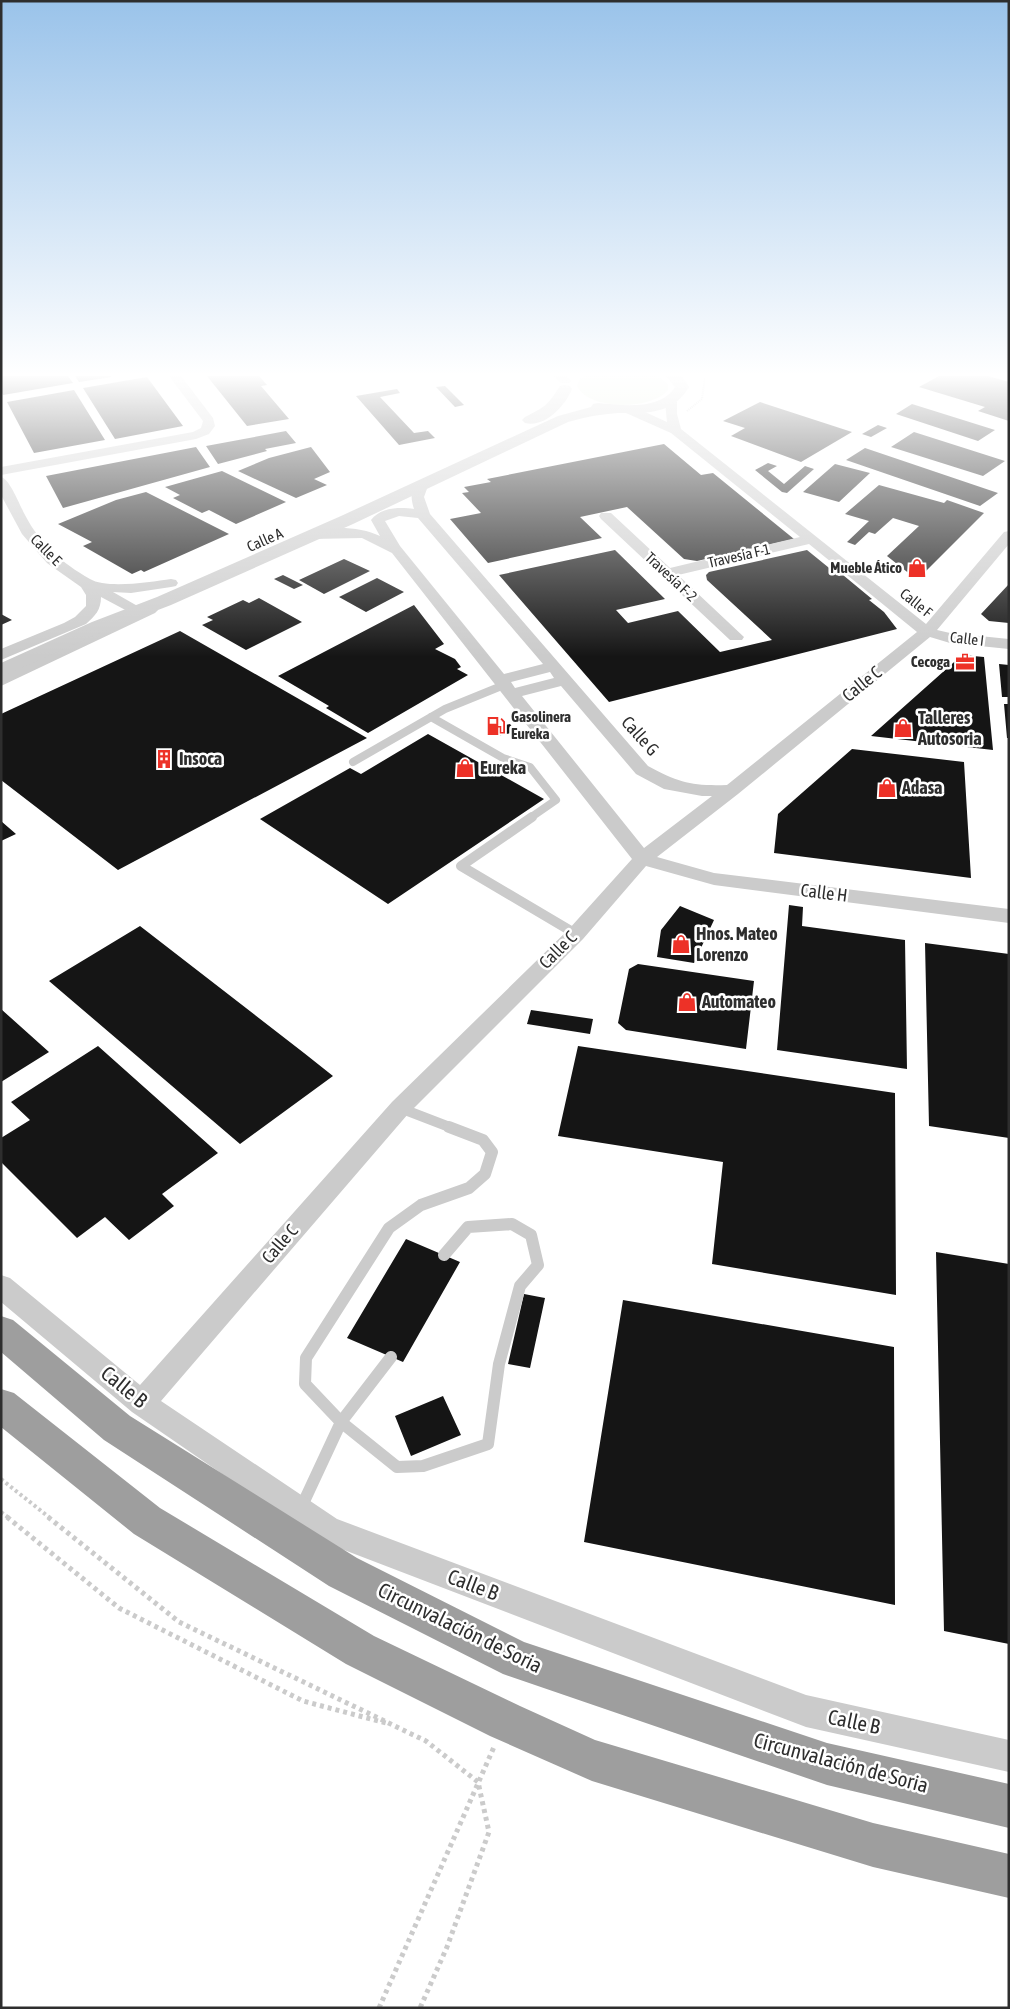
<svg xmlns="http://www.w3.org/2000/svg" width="1010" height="2009" font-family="'Asap Condensed',sans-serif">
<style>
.green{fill:#e2ecda}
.building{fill:#151515}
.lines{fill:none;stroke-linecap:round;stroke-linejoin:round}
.path-far2{stroke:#cbcbcb;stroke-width:2;stroke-dasharray:1 1;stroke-linecap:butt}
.path-far1{stroke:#cbcbcb;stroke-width:4;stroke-dasharray:3 3;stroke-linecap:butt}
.path{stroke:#cbcbcb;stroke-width:5;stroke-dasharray:4 4;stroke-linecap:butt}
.service-far2{stroke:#cbcbcb;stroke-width:8}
.service-far1{stroke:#cbcbcb;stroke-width:10}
.service{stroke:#cbcbcb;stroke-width:12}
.minor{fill:#cbcbcb;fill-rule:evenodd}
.tertiary{fill:#cbcbcb;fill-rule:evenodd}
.trunk{fill:#9e9e9e;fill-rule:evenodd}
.labels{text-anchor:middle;stroke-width:5;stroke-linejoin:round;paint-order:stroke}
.far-street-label{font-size:15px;fill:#2e2e2e;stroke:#fff}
.far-poi-label{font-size:15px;font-weight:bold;fill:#2e2e2e;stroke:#fff;text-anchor:end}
.street-label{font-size:18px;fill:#2e2e2e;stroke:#fff}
.poi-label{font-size:18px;font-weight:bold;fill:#2e2e2e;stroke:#fff;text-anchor:start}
.near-street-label{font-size:21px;fill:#2e2e2e;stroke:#fff}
</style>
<rect width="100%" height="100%" fill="#fff"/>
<path class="green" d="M 584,376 L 658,376 L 668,384 L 668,390 C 652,410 589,411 577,386 L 579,380 Z"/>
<path class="building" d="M 1,376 L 68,376 L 73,383 L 3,395 L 1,391 Z
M 75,376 L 111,376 L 111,377 L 79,382 Z
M 207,376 L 259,376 L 267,385 L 261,386 L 289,419 L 247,426 Z
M 939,376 L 988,376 L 1009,382 L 1009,421 L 978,411 L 985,407 L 919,387 Z
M 147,377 L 183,426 L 115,439 L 83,388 Z
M 445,386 L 464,405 L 455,407 L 436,387 Z
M 397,389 L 400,393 L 380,397 L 414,433 L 428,431 L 435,438 L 399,445 L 356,396 Z
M 74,390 L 105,440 L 34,453 L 7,402 Z
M 760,402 L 852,432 L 801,462 L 731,436 L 745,428 L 723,421 Z
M 912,404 L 995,430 L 978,441 L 896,414 Z
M 878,425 L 887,428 L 871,437 L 862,434 Z
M 286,431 L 296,443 L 265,449 L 267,451 L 218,464 L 206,446 Z
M 914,432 L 1005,461 L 983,476 L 891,447 Z
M 664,444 L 701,475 L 713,473 L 794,539 L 697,561 L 684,559 L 627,507 L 580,517 L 602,538 L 488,563 L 450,519 L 481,513 L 462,493 L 469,492 L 464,487 L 491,482 L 487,479 Z
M 196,447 L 210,467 L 63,508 L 46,476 Z
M 311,447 L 330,472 L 314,479 L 327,485 L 296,498 L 238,471 L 269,458 Z
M 865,448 L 998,493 L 980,506 L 846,460 Z
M 768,463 L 777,466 L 768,471 L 784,484 L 805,466 L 814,469 L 787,493 L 782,492 L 755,470 Z
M 835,464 L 870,473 L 839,502 L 803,492 Z
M 222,471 L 286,502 L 236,524 L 209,510 L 202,513 L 173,498 L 180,495 L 165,487 Z
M 879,485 L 944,503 L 947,500 L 984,513 L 924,573 L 911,575 L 887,556 L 919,526 L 893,518 L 875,534 L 869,532 L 855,545 L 847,542 L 869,521 L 845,514 Z
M 146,492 L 229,534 L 144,572 L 141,570 L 132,574 L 83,546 L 92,542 L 58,524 L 116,500 Z
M 615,550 L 665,599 L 616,610 L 628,623 L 678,611 L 720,652 L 772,640 L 707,580 L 706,575 L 709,572 L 807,550 L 839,576 L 843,575 L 872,599 L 869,600 L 884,612 L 897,629 L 609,702 L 499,575 Z
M 344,559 L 370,571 L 324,594 L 299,580 Z
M 283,575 L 303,585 L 294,589 L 274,579 Z
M 377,578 L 404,592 L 366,612 L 339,597 Z
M 1009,584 L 1009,623 L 989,621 L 981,614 Z
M 259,598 L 302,622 L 246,650 L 202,625 L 213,620 L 207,617 L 243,600 L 249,603 Z
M 414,605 L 444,644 L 435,649 L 455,659 L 461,667 L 457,669 L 468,675 L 368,733 L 326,708 L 329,706 L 278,676 Z
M 1,614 L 12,620 L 1,625 Z
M 180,631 L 367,738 L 118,870 L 1,780 L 1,714 Z
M 962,655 L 984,657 L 993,750 L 871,736 Z
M 999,664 L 1009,665 L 1009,697 L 1002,697 Z
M 1004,704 L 1009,704 L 1009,738 L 1007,738 Z
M 510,724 L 516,732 L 492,737 L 486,729 Z
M 428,734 L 544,799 L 388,904 L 260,819 L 350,768 L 361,774 Z
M 852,749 L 964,762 L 971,878 L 774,853 L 778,814 Z
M 1,821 L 16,834 L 1,841 Z
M 789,905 L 803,907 L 802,926 L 905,940 L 907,1069 L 777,1050 Z
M 680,906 L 714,920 L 694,963 L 657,957 L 661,930 Z
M 140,926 L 304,1053 L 333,1076 L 240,1144 L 49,981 Z
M 925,943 L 1009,954 L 1009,1138 L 929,1126 Z
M 638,964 L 754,981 L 746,1049 L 626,1030 L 618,1023 L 629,969 Z
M 1,1009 L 49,1052 L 1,1082 Z
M 531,1010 L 593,1019 L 590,1034 L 527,1024 Z
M 98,1046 L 218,1153 L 162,1194 L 174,1206 L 129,1240 L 105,1217 L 77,1238 L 1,1162 L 1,1138 L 30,1120 L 11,1102 Z
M 578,1046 L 895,1093 L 896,1295 L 712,1264 L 723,1162 L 558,1136 Z
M 406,1239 L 460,1262 L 403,1362 L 347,1338 Z
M 936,1252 L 1009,1264 L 1009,1644 L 944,1631 Z
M 524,1294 L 545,1298 L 530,1368 L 508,1364 Z
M 623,1300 L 894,1347 L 895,1605 L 584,1542 Z
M 443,1396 L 461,1435 L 411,1456 L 395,1416 Z"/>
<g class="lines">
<path class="path-far2" d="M 687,411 L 702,399 L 705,376"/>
<path class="path-far1" d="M 1,1479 L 50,1518
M 1,1512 L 9,1518"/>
<path class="path" d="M 7,1517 L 119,1608 L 303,1701 L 386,1723
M 48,1517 L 179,1622 L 426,1741 L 478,1782 L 489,1832 L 447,1947 L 420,2008
M 379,2008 L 494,1747"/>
<path class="service-far2" d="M 431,717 L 503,758 L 530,767 L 556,800 L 530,818
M 353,762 L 445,709 L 504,685"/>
<path class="service-far1" d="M 532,817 L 461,866 L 576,934
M 400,1108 L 452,1128"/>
<path class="service" d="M 444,1255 L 468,1227 L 512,1224 L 531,1235 L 538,1265 L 520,1286 L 499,1364 L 488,1444 L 423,1466 L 397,1467 L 341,1422 L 305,1384 L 306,1358 L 389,1228 L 421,1205 L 469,1188 L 485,1174 L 492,1152 L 483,1140 L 449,1127
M 300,1510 L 341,1422 L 391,1357"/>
<path class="minor" d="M 169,376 L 181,376 L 213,418 L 215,426 L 209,434 L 196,439 L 1,475 L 1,467 L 193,432 L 201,428 L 203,421 Z
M 554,376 L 566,376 L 571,381 L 569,383 L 561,383 Z
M 671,398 L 677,402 L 677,414 L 681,429 L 926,624 L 1004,532 L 1009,531 L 1009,544 L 937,630 L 950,633 L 1009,639 L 1009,649 L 950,643 L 930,637 L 738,794 L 657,857 L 714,873 L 1009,909 L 1009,923 L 714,885 L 646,866 L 583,939 L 408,1114 L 161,1401 L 337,1519 L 806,1695 L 1009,1740 L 1009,1772 L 806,1727 L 318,1540 L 132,1412 L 1,1302 L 1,1275 L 10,1278 L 140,1385 L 392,1102 L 569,929 L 632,859 L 392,553 L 362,538 L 312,539 L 307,538 L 305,535 L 307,532 C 330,526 360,526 380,536 L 371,520 C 381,507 400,507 414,509 C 411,499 410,493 416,483 L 426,483 L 428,486 L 424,497 L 430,514 L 648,766 C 680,783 691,786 727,785 L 917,632 L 809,544 L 678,575 L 744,637 L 742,640 L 730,640 L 601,519 L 599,516 L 601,513 L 611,513 L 670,568 L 800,537 L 671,433 L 626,413 L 624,410 L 626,407 L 634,407 L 667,422 L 665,402 ZM 399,516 L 418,518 L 543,664 L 504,674 L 400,546 L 385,521 ZM 550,672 L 554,678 L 515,688 L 511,682 ZM 561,686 L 636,774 L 664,789 L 702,796 L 712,796 L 644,848 L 522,696 Z
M 1,477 C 10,479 20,506 25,515 C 40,544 62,563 90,579 C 106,589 151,582 171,579 L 176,580 L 178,583 L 176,586 L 171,587 L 131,593 L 113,592 L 141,608 L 150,605 L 155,607 L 158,610 L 155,613 L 1,686 L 1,675 L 131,613 L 101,597 C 101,610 95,616 86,624 L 1,660 L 1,649 L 64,623 L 75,617 L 86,606 L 86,595 L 81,587 L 47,563 L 22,534 L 1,495 Z"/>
<path class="tertiary" d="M 666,376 L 682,376 L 689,387 C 672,415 647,413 618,413 C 601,414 584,417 568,422 L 353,524 L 171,605 L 106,630 L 1,677 L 1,663 L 92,622 L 157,597 L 341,516 L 558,416 L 591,407 L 593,404 L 598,403 C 622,405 660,411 675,387 Z
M 565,385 L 570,386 L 572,389 C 565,406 545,428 525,423 L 522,420 L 525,417 C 545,407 548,405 560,386 Z"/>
<path class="trunk" d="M 1,1316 L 13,1320 L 130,1416 L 357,1558 L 524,1642 L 827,1743 L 1009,1784 L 1009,1828 L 827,1785 L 503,1674 L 329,1586 L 104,1440 L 1,1352 Z
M 1,1389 L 14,1393 L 160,1508 L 374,1636 L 520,1706 L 595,1740 L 873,1823 L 1009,1854 L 1009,1898 L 873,1867 L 592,1781 L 490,1736 L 346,1664 L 134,1534 L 1,1427 Z"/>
</g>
<linearGradient id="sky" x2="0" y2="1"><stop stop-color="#9ac3ea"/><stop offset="0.57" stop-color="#fff"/><stop offset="1" stop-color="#fff" stop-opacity="0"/></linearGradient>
<rect width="1010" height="657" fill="url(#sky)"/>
<defs>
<g id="shop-bare" transform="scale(1.5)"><path d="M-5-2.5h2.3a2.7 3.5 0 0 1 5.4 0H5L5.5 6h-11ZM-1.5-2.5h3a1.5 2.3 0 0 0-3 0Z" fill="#ed3127" stroke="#fff" stroke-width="2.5" paint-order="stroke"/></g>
<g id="office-bare" transform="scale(1.5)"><path d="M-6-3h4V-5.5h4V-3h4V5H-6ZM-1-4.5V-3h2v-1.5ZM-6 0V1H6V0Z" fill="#ed3127" stroke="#fff" stroke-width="2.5" paint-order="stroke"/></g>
<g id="fuel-bare" transform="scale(1.5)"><path d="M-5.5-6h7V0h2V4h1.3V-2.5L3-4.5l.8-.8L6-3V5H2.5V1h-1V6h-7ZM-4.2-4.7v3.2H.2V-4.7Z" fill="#ed3127" stroke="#fff" stroke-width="2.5" paint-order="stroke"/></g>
<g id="building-bare" transform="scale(1.5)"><path d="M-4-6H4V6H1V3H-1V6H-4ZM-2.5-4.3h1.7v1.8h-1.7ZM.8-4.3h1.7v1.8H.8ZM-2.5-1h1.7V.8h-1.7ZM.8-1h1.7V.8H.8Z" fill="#ed3127" stroke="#fff" stroke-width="2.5" paint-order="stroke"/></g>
</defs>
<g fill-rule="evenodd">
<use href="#shop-bare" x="917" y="568"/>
<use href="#office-bare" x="965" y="662"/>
<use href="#fuel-bare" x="496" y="726"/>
<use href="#shop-bare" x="903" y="728"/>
<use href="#building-bare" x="164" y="759"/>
<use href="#shop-bare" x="465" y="768"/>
<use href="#shop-bare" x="887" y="788"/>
<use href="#shop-bare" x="681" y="944"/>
<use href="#shop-bare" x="687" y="1002"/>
</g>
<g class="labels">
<g class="far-street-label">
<text transform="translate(265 540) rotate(-24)" y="5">Calle A</text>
<text transform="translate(46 550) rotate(45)" y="5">Calle E</text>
<text transform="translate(739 556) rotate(-13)" y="5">Travesía F-1</text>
<text transform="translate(671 577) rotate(43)" y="5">Travesía F-2</text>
<text transform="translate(916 603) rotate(39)" y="5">Calle F</text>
<text transform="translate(967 639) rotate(7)" y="5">Calle I</text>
</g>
<g class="far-poi-label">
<text x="902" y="573">Mueble Ático</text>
<text x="950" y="667">Cecoga</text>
<text x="511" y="722" text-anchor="start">Gasolinera<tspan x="511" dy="17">Eureka</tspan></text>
</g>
<g class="street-label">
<text transform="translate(862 684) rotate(-39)" y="6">Calle C</text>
<text transform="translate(640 736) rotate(48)" y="6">Calle G</text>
<text transform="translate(824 893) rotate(7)" y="6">Calle H</text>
<text transform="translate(558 950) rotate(-45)" y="6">Calle C</text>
<text transform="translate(280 1244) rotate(-49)" y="6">Calle C</text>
</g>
<g class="poi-label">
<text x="918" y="724">Talleres<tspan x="918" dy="21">Autosoria</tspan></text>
<text x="179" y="765">Insoca</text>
<text x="480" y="774">Eureka</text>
<text x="902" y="794">Adasa</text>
<text x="696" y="940">Hnos. Mateo<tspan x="696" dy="21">Lorenzo</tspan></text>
<text x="702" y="1008">Automateo</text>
</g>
<g class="near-street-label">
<text transform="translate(124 1387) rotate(39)" y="7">Calle B</text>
<text transform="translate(473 1585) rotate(21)" y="7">Calle B</text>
<text transform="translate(460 1628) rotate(26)" y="7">Circunvalación de Soria</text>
<text transform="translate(854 1722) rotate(12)" y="7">Calle B</text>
<text transform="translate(841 1763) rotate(15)" y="7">Circunvalación de Soria</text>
</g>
</g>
<rect width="1010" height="2009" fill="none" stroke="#2e2e2e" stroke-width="5"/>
</svg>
